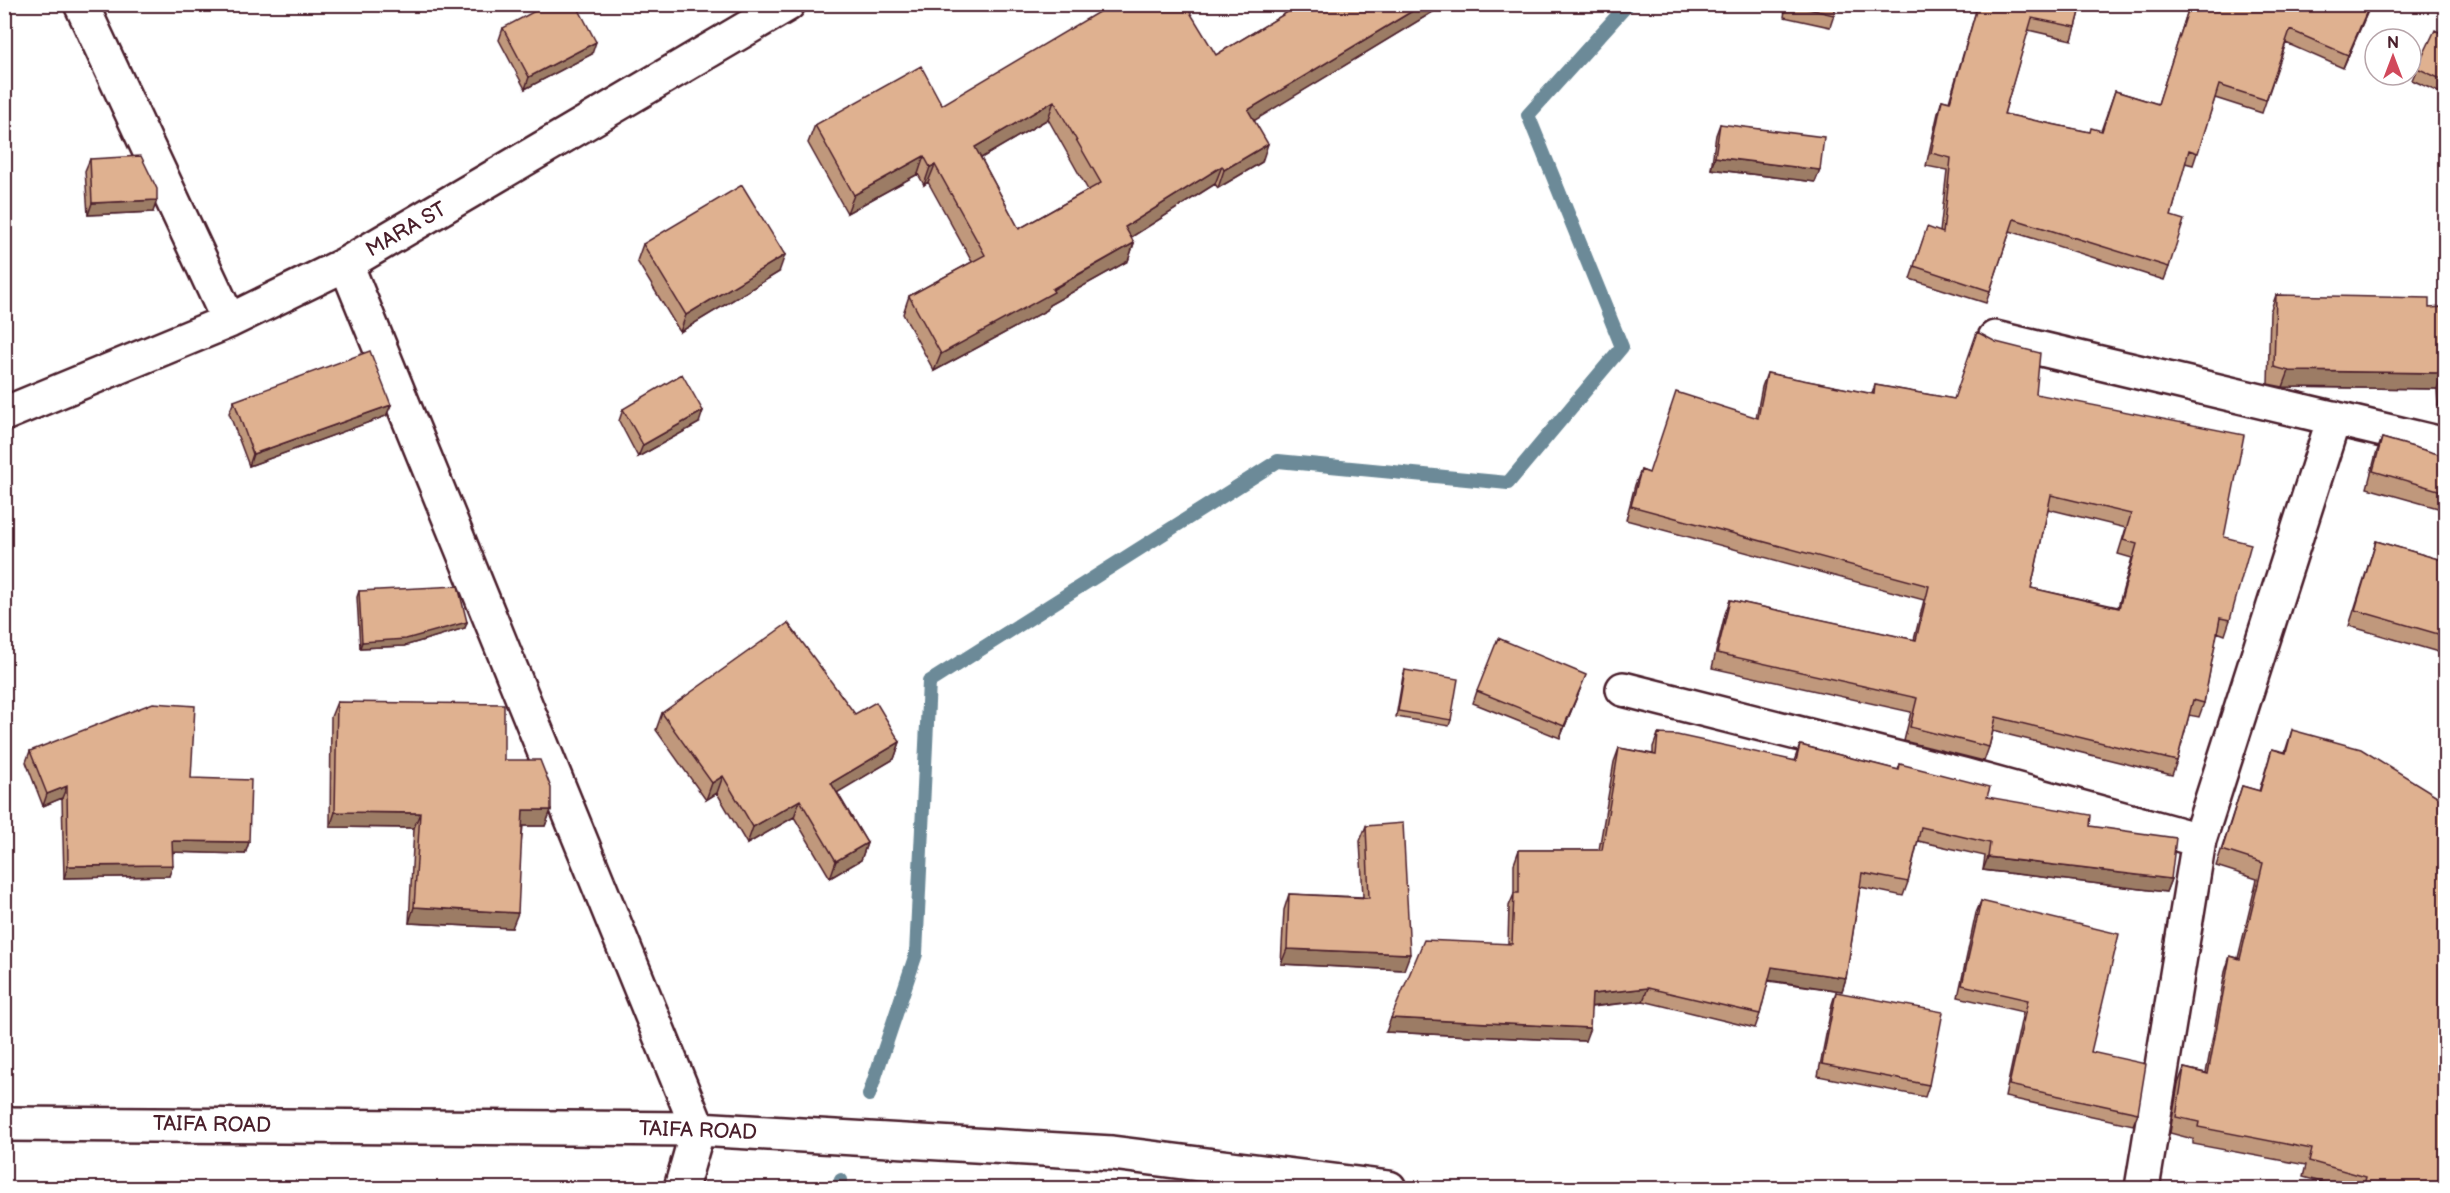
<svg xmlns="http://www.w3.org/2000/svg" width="2450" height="1193" font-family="'Balsamiq Sans',sans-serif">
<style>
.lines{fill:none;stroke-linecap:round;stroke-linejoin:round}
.stream{stroke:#6c8a98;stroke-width:14}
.minor-casing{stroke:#4a1f2b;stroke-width:38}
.highway-casing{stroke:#4a1f2b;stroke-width:38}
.minor{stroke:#fff;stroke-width:33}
.highway{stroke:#fff;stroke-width:33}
.wall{fill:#c0987c;stroke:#4a1f2b;stroke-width:1.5;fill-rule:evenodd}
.shaded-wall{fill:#9c7c65;stroke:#4a1f2b;stroke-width:1.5}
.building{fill:#dfb190;stroke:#4a1f2b;stroke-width:1.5;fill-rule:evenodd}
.labels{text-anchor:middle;stroke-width:4.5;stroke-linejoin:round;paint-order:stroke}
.street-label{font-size:21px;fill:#4a1f2b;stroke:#fff}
</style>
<rect width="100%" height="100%" fill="#fff"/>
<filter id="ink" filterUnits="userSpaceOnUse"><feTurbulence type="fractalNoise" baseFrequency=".0167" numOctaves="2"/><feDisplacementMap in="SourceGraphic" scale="12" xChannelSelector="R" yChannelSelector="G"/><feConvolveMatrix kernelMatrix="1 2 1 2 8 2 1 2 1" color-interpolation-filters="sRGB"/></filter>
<g filter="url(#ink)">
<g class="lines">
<path class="stream" d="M 869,1095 L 916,954 L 929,682 L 1278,461 L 1508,483 L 1622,347 L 1528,115 L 1628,4
M 838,1188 L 841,1180"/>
<g class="minor-casing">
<path id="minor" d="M 81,4 L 229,321
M 346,264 L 698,1129 L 681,1188
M 1995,338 L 2446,445
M 4,414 L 229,321 L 346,264 L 788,4
M 1623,689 L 1963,775 L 2199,840
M 2142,1188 L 2199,840 L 2334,418"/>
</g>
<g class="highway-casing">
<path id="highway" d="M 4,1124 L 698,1129 L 1112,1153 L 1389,1188"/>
</g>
<use href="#minor" class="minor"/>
<use href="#highway" class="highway"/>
</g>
<path class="wall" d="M 1301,4 L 1446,4 L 1254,120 L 1262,162 L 1218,188 L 1215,184 L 1131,237 L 1134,243 L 1128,261 L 1049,305 L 1047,310 L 934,371 L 903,314 L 909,296 L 972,262 L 928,182 L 924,185 L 918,174 L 847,213 L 808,143 L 815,125 L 942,105 L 1216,55 ZM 1048,119 L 1088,190 L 1019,229 L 981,158 Z
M 1786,4 L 1836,4 L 1834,15 L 1830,27 L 1784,17 Z
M 1966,4 L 2082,4 L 2076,27 L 2072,40 L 2028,30 L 2004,114 L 2089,132 L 2101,131 L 2115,91 L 2158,104 L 2190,4 L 2371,4 L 2343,68 L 2286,43 L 2262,113 L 2215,98 L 2193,165 L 2185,163 L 2171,216 L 2169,267 L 2164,280 L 2010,231 L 1986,303 L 1910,279 L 1923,240 L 1940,232 L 1947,170 L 1926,166 L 1938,113 L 1942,100 L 1949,102 L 1976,11 L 1965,9 Z
M 503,28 L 592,54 L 525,89 L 499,40 Z
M 2445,35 L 2445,95 L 2412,80 L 2417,68 Z
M 1720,124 L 1820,170 L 1815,182 L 1711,169 L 1716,135 Z
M 90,159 L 153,212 L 88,215 L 85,171 Z
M 643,244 L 779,272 L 680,332 L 637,261 Z
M 2276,295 L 2429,308 L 2445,307 L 2445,405 L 2438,406 L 2437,389 L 2283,387 L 2268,384 L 2270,312 Z
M 1767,373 L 1872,394 L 1875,385 L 1954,399 L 2036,394 L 2224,537 L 2230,620 L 2225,635 L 2217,632 L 2204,703 L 2199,717 L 2189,715 L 2177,761 L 2172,775 L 1993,731 L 1989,747 L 1984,761 L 1904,741 L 1911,712 L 1712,668 L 1725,614 L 1730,600 L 1914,640 L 1924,600 L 1626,520 L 1635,485 L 1641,470 L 1649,473 L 1756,418 L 1762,387 ZM 2048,509 L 2126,528 L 2118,554 L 2132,558 L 2118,607 L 2031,588 Z
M 234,401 L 391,405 L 386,416 L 249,466 L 229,413 Z
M 623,409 L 699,423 L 638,457 L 619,421 Z
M 2382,438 L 2445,456 L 2445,510 L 2367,488 L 2376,454 Z
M 2376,541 L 2445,561 L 2445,654 L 2349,626 Z
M 359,591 L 467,622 L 465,628 L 404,646 L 360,648 L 357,597 Z
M 1405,670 L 1451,720 L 1449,726 L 1396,717 L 1403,676 Z
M 1581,687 L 1560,738 L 1473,703 L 1477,691 Z
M 337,702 L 504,760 L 551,810 L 545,826 L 523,826 L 512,928 L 409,923 L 414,828 L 330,827 L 331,717 Z
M 662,713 L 855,714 L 900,742 L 894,759 L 837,792 L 867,843 L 861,860 L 830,878 L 794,817 L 747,844 L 717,793 L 706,800 L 656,730 Z
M 2292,730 L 2445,1188 L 2343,1188 L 2303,1177 L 2306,1165 L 2193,1144 L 2193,1139 L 2170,1133 L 2178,1084 L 2184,1068 L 2206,1073 L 2225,972 L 2230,956 L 2238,958 L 2257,879 L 2216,866 L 2242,786 L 2259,791 L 2272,749 L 2285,752 Z
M 1658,734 L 1794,761 L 1800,745 L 1898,770 L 1900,764 L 1987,797 L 2090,826 L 2171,879 L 2166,892 L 1983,870 L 1985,856 L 1918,841 L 1908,882 L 1903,896 L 1860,887 L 1846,978 L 1842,991 L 1768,981 L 1760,1014 L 1755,1028 L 1643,1001 L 1591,1007 L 1585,1041 L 1386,1032 L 1508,943 L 1509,906 L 1514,894 L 1514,864 L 1519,850 L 1599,850 L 1614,762 L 1619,748 L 1653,754 L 1653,747 Z
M 30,751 L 191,778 L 249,842 L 245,854 L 173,852 L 169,876 L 64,878 L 62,798 L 43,806 L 26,762 Z
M 1366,826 L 1404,970 L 1281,964 L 1284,910 L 1289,894 L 1363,897 L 1360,841 Z
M 1981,901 L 2091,1052 L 2138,1113 L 2133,1125 L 2005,1097 L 2023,1012 L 1958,997 L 1976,913 Z
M 1836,992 L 1929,1085 L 1925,1097 L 1818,1076 L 1832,1004 Z"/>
<path class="shaded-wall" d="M 1424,4 L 1446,4 L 1242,128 L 1248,110 Z
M 2370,4 L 2371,4 L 2343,68 L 2348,55 Z
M 596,42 L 592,54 L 525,89 L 529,77 Z
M 1054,101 L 1048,119 L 969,165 L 975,147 Z
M 1268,144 L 1262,162 L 1218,188 L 1224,170 Z
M 924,156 L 918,174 L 847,213 L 854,195 Z
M 1715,157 L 1820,170 L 1815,182 L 1711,169 Z
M 935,165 L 928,182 L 924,185 L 930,167 Z
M 1222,166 L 1215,184 L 1119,245 L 1125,227 Z
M 157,200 L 153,212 L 88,215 L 92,203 Z
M 1134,243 L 1128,261 L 1049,305 L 1047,310 L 934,371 L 941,354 Z
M 785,255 L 779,272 L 680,332 L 686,315 Z
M 2289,371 L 2443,373 L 2437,389 L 2283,387 Z
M 2444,389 L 2445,389 L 2445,405 L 2438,406 Z
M 391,405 L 386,416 L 249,466 L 253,454 Z
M 703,411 L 699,423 L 638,457 L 643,445 Z
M 467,622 L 465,628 L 404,646 L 360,648 L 362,642 Z
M 1586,675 L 1581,687 L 1560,738 L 1564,726 Z
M 900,742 L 894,759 L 825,800 L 831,783 Z
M 723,776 L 717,793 L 706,800 L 712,783 Z
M 67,786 L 62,798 L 43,806 L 47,794 Z
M 800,800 L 794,817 L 747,844 L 753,827 Z
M 523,810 L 551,810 L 545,826 L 518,826 Z
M 335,812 L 420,813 L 414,828 L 330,827 Z
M 172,841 L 249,842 L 245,854 L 168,852 Z
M 867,843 L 861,860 L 830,878 L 836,861 Z
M 1988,857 L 2171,879 L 2166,892 L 1983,870 Z
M 173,865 L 169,876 L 64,878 L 68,866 Z
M 414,907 L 518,913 L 512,928 L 409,923 Z
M 1287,949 L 1410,954 L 1404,970 L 1281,964 Z
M 1772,967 L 1846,978 L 1842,991 L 1767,980 Z
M 1648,988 L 1643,1001 L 1587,1007 L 1592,994 Z
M 1391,1018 L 1590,1028 L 1585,1041 L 1386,1032 Z"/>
<path class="building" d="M 548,4 L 576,4 L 596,42 L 529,77 L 503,28 Z
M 1112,4 L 1185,4 L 1216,55 L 1301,4 L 1424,4 L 1248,110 L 1268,144 L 1224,170 L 1222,166 L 1125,227 L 1134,243 L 1052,289 L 1054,292 L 941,354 L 909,296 L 985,255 L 935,165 L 930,167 L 924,156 L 854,195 L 815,125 L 921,66 L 942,105 ZM 1054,101 L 1101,183 L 1019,229 L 975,147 Z
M 1788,4 L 1836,4 L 1834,15 Z
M 1978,4 L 2082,4 L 2076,27 L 2032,18 L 2004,114 L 2090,132 L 2091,128 L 2102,131 L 2115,91 L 2158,104 L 2190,4 L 2370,4 L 2348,55 L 2290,30 L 2266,100 L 2219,85 L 2198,153 L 2189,150 L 2171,216 L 2184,220 L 2169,267 L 2014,219 L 1990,291 L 1914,266 L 1927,227 L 1943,233 L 1951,158 L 1931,153 L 1942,100 L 1950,102 Z
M 2435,30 L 2445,35 L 2445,81 L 2417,68 Z
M 1720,124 L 1824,137 L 1820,170 L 1715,157 Z
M 141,156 L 157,189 L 157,200 L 92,203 L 90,159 Z
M 742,185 L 785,255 L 686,315 L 643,244 Z
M 2276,295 L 2429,298 L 2429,308 L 2445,307 L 2445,389 L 2444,389 L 2443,373 L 2289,371 L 2274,367 Z
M 1977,332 L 1996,342 L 2040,353 L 2036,394 L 2244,435 L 2224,537 L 2251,544 L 2230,620 L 2220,618 L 2204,703 L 2193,700 L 2177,761 L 1996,717 L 1989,747 L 1910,727 L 1917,698 L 1717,653 L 1730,600 L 1916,640 L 1929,586 L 1631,506 L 1641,470 L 1649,473 L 1676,392 L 1758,418 L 1767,373 L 1874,394 L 1875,385 L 1954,399 ZM 2051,495 L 2131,514 L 2123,540 L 2137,544 L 2119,608 L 2031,588 Z
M 370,351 L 391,405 L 253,454 L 234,401 Z
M 682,374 L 703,411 L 643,445 L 623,409 Z
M 2382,438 L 2445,456 L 2445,492 L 2373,471 Z
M 2376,541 L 2445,561 L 2445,636 L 2355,610 Z
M 458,586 L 467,622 L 406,639 L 362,642 L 359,591 Z
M 788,623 L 855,714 L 876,702 L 900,742 L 831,783 L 867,843 L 836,861 L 800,800 L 753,827 L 723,776 L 712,783 L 662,713 Z
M 1498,638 L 1586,675 L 1564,726 L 1477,691 Z
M 1405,670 L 1458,679 L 1451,720 L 1398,711 Z
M 337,702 L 504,704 L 504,760 L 540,760 L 551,788 L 551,810 L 523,810 L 518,913 L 414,907 L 420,813 L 335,812 Z
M 153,703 L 195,706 L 191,778 L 251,780 L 249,842 L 172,841 L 173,865 L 68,866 L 67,786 L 47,794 L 30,751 Z
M 2292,730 L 2361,749 L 2445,801 L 2445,1188 L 2363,1188 L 2366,1177 L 2309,1161 L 2312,1149 L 2198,1127 L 2199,1122 L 2176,1117 L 2184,1068 L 2208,1074 L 2230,956 L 2240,959 L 2263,863 L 2222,850 L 2242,786 L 2260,791 L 2272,749 L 2286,753 Z
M 1658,734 L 1677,735 L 1796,761 L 1800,745 L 1899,770 L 1900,764 L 1990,787 L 1987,797 L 2091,815 L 2090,826 L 2176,838 L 2171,879 L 1988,857 L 1990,843 L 1921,827 L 1908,882 L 1862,873 L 1846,978 L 1772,967 L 1760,1014 L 1648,988 L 1592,994 L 1590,1028 L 1391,1018 L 1424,940 L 1512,944 L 1514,893 L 1519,893 L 1519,850 L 1602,850 L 1619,748 L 1656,755 Z
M 1403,823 L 1410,954 L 1287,949 L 1289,894 L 1369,898 L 1366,826 Z
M 1981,901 L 2119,934 L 2091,1052 L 2146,1064 L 2138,1113 L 2009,1085 L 2028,1000 L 1962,985 Z
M 1836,992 L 1943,1012 L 1929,1085 L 1822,1064 Z"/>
</g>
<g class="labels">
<g class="street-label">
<text transform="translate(406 229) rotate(-30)" y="7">MARA ST</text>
<text transform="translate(212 1124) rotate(1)" y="7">TAIFA ROAD</text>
<text transform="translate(698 1130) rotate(2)" y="7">TAIFA ROAD</text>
</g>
</g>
<rect width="2450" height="1193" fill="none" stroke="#fff" stroke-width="24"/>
<rect x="12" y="12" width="2426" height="1169" fill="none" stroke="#4a1f2b" stroke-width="2" filter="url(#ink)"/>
<g transform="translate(2393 57)"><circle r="28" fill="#ffffff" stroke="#b7a5aa" stroke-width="1.5"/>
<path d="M0-4.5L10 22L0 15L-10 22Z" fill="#d1495b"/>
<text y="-9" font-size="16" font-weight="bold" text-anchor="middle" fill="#4a1f2b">N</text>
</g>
</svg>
